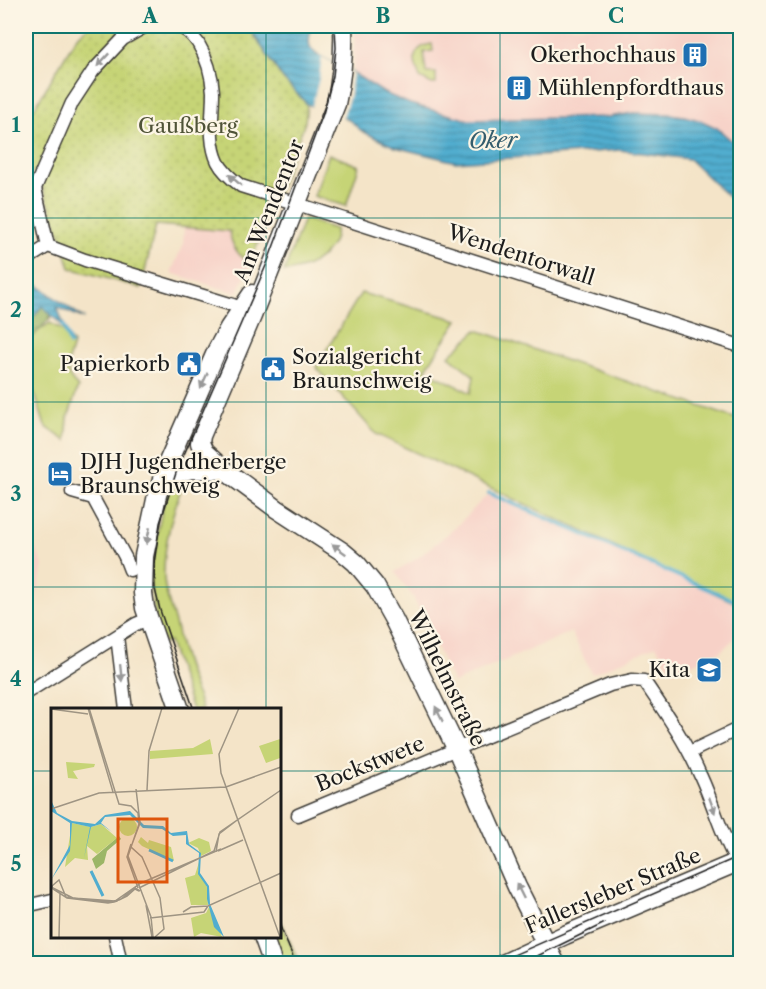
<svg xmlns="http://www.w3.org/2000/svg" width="766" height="989" font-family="'Libre Caslon Text',serif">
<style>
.built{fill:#f7d1c7}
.green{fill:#c6d476;stroke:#717849;stroke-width:1.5}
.forest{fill:url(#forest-crowns);stroke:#5c6942;stroke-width:1.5}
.park{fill:url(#park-dots);stroke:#717849;stroke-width:1.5}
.water{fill:url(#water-rules);stroke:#366476;stroke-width:1.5}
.pier{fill:#f4e4c8}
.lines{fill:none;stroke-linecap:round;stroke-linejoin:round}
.stream{stroke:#51adcf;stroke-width:4}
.minor-casing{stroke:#3c3a36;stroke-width:15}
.secondary-casing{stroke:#3c3a36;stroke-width:21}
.minor{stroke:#fff;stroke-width:12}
.secondary{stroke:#fff;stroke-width:18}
.tram{stroke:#1c1c1c;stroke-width:1.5}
.oneway{fill:#999}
.grid{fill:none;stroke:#0f766e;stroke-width:1.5;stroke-opacity:0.55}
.labels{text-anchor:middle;stroke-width:4.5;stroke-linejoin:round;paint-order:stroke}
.poi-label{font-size:21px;fill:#1c1c1c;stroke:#fcf5e5;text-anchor:end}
.park-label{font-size:21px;fill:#4f5337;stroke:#fcf5e5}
.street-label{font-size:21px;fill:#1c1c1c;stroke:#fcf5e5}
.water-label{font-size:22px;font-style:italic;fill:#345d6d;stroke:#fcf5e5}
.inset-river{fill:none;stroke:#51adcf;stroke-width:3}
.inset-road{fill:none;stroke:#9e9483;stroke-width:1.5}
.view{fill:#de560d;fill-opacity:0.15;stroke:#de560d;stroke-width:3}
.inset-edge{fill:none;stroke:#1c1c1c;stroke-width:3}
.neatline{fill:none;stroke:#0f766e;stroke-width:2}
.grid-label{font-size:20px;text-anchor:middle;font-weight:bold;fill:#0f766e}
</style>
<defs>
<pattern id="forest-crowns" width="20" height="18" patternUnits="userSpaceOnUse" patternTransform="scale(1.5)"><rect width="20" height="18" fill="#9cb667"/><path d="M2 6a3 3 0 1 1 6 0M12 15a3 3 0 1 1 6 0" fill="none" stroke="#7e9354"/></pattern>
<pattern id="park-dots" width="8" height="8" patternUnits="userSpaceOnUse" patternTransform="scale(1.5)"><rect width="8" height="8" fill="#c6d476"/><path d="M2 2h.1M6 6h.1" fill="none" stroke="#aab566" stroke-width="1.8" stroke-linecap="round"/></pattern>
<pattern id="water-rules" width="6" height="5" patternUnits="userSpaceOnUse" patternTransform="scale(1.5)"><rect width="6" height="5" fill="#51adcf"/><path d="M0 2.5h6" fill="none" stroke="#428ca7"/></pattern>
</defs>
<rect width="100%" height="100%" fill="#fcf5e5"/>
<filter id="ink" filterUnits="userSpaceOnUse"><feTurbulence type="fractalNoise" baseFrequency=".0167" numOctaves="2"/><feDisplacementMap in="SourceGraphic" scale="12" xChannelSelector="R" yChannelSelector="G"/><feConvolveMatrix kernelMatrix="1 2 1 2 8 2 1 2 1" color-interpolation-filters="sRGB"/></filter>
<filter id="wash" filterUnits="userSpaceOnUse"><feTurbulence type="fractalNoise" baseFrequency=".008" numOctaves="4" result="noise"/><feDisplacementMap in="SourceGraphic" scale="24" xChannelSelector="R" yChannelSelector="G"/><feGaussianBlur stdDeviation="1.35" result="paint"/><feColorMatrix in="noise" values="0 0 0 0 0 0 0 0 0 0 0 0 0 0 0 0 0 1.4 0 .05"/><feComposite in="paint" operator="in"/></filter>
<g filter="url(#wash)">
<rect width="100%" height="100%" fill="#f4e4c8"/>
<path class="built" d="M 355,26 L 740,26 L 740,148 L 716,128 L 702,121 L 684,116 L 669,114 L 633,113 L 608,117 L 469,120 L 410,104 L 384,93 L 353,73 Z
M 184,227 L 229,231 L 231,242 L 241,257 L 250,264 L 238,291 L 236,292 L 216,287 L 171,273 L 183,244 Z
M 489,493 L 740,603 L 740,629 L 733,640 L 720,652 L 673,672 L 656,646 L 592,674 L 571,632 L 453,683 L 413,597 L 395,572 L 419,557 L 455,528 Z
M 26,527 L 43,565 L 34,610 L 26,616 Z"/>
<path class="green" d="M 432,44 L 433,51 L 424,52 L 426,73 L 436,73 L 436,84 L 432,84 L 420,78 C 413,61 410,48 432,44 Z
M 329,154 L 359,166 L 346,206 L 314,196 Z
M 304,219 L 335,229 C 338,246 317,263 303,268 C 297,270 290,271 284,272 Z
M 361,293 L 458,320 L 425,370 L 471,393 L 474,376 L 449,356 L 477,330 L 740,420 L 740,605 L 376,434 L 316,367 Z
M 50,323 L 64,331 L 73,344 C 68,365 61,370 78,387 L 68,418 L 66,441 L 45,426 L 36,397 L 26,375 L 26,344 L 37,332 Z
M 186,475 C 174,508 163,542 164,578 C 165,599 175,616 178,636 C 183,660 194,686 202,710 L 192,710 L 169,642 L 164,643 L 156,622 L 149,575 L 166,490 L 174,481 Z
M 279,916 L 299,963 L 283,963 L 271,937 L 279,936 Z"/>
<path class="forest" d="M 42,305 L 52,316 L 26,344 L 26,327 Z"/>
<path class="park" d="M 89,26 L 248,26 L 283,79 L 307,104 L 305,122 L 250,264 C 238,255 232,247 229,231 L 156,225 L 141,288 L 70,268 L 59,231 L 38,176 L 26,167 L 26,122 L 77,36 Z"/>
<path class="water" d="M 248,26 L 305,26 L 310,31 L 309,42 L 310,47 L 316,54 L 353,73 L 384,93 L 410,104 L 469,120 L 608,117 L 633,113 L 669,114 L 684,116 L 702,121 L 717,128 L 740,148 L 740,208 L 689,159 L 620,150 L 456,162 L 395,147 L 362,131 L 349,120 L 307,104 L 283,79 Z
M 26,275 C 43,291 66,305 85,319 L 57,307 L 65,328 L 42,306 L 26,327 L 26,312 L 35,295 L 26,284 Z"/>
<path class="pier" d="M 322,57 L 353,73 L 349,98 L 342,120 L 311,109 L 319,79 Z"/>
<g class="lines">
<path class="stream" d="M 63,325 L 70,344
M 489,493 L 740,603"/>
</g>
</g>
<g filter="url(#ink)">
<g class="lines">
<g class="minor-casing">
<path id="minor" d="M 177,26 C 185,28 193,36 198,43 C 207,58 212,75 213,92 C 213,115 208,141 218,162 C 223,172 233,180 241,186 L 740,346
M 35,188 L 72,103 L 93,71 L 123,39 L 144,27 L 149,26
M 35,188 L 48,246
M 48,246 L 85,260 L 233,305 L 246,311
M 26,262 L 32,256 L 48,246
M 72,492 L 93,498 L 125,557 L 130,570
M 117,636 L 126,710
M 26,693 L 136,624 L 148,619
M 690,752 L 740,728
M 298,815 L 610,685 L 632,680 L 644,681 C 665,712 686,742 701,777 C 714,805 721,835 737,862
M 26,906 L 52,900
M 115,936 L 121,964"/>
</g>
<g class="secondary-casing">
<path id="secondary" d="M 343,26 C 344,53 342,77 336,104 L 252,316 L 201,436 L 200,443 L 204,452 L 224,470 L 277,509 L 343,552 L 356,563 L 375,586 L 394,620 L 457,750 L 517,887 L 556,964
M 162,479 L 180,472 L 191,469 L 224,470
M 180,710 L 145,608 L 143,593 L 144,556 L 157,495 L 168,462 L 217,350 L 229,328 L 252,294
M 263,936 L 273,964
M 503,964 L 565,935 L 740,861"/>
</g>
<use href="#minor" class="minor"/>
<use href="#secondary" class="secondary"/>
<path class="tram" d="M 194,710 L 160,610 L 155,589 L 154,564 L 160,523 L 176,473 L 268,261 L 323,114 L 333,76 L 336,48 L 335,26
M 279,924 L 296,964
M 493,964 L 740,856
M 521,964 L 605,923"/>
</g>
<defs><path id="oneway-solid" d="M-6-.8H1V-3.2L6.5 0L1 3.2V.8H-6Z" transform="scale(1.5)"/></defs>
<g class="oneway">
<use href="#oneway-solid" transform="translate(103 60) rotate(133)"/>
<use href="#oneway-solid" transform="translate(235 180) rotate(-139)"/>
<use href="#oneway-solid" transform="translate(204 381) rotate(114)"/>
<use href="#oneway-solid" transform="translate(148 536) rotate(102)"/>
<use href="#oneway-solid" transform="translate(339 549) rotate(-144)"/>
<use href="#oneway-solid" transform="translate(121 673) rotate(84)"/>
<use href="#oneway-solid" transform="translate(439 714) rotate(-116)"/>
<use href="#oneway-solid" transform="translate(712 805) rotate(70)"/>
<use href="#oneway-solid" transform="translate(520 891) rotate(-116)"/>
</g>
</g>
<path class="grid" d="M 266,26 L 266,710M 500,26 L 500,964M 26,218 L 740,218M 26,402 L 740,402M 26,587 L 740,587M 26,771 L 52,771M 279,771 L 740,771M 266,936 L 266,964"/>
<defs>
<g id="building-square" transform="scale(1.35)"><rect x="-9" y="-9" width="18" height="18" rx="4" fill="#1f6fb2" stroke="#fcf5e5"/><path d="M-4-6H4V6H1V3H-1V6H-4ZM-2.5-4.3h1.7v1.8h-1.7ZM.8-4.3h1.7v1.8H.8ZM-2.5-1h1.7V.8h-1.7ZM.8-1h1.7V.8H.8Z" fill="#fff"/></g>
<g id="civic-square" transform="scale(1.35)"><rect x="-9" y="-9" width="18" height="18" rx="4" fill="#1f6fb2" stroke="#fcf5e5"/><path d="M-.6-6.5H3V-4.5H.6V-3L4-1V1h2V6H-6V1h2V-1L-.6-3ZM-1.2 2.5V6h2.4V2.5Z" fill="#fff"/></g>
<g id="hotel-square" transform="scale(1.35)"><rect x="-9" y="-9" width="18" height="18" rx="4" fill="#1f6fb2" stroke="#fcf5e5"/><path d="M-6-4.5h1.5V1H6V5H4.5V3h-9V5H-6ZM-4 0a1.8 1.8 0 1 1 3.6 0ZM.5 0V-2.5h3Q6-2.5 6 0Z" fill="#fff"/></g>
<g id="school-square" transform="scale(1.35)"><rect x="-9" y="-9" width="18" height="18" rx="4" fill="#1f6fb2" stroke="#fcf5e5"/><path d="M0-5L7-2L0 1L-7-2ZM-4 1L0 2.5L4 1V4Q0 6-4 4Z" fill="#fff"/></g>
</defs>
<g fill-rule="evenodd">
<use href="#building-square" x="695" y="55"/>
<use href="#building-square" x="519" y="88"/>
<use href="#civic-square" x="189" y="364"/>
<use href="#civic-square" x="273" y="369"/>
<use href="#hotel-square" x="60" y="474"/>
<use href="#school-square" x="709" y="670"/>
</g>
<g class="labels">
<g class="poi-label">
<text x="676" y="62">Okerhochhaus</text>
<text x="538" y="95" text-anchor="start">Mühlenpfordthaus</text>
<text x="292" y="364" text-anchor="start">Sozialgericht<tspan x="292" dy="24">Braunschweig</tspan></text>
<text x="170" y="371">Papierkorb</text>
<text x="80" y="469" text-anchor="start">DJH Jugendherberge<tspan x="80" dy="24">Braunschweig</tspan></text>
<text x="690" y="677">Kita</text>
</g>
<g class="park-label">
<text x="188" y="133">Gaußberg</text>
</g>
<g class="street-label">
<text transform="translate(269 211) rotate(-68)" y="7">Am Wendentor</text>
<text transform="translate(521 255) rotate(18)" y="7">Wendentorwall</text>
<text transform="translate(447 678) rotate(64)" y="7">Wilhelmstraße</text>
<text transform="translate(370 764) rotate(-22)" y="7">Bockstwete</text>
<text transform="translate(613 891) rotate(-23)" y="7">Fallersleber Straße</text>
</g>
<g class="water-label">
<text transform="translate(493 140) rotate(-1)" y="8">Oker</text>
</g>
</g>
<g transform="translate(51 708)">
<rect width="230" height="230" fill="#f4e4c8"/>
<path d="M 229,31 L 229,50 L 215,55 L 208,38 ZM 15,54 L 44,56 L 43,59 L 22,63 L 27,71 L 17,70 ZM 90,129 L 97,135 L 98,132 L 120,139 L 123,153 L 91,138 L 87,134 ZM 148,130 L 158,134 L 160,143 L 150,148 L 147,140 L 137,135 Z" fill="#c6d476"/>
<path d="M 68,128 L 70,131 L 56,143 L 53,155 L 45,161 L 41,151 Z" fill="#9cb667"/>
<path d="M 159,31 L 162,46 L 99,51 L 99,43 L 142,40 ZM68 119a9 9 0 1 1 18 0a9 9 0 1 1-18 0ZM 21,115 L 40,119 L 50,116 L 66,130 L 46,146 L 36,138 L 37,152 L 24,150 L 14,159 ZM 149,151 L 147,163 L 156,179 L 157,197 L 140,197 L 134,170 L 144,167 ZM 158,199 L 171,229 L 150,225 L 143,229 L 140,210 L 155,205 Z" fill="#c6d476"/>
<path d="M 0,92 L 6,105 L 21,113 L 44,116 L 54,107 L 79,103 L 93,117 L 112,118 L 120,125 L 136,123 L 138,136 L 150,145 L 149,165 L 158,178 L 159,196 L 173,229 L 163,219 L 156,191 L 156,179 L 147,166 L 148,145 L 135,136 L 135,127 L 122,128 L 111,121 L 92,120 L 79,107 L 54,109 L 50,115 L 61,124 L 50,116 L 40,119 L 33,150 L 39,119 L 21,115 L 19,143 L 0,172 L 19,137 L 19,115 L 0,103 Z" fill="#51adcf"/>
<path class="inset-river" d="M 98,142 L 122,153M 40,163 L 52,188"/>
<path class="inset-road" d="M 37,0 L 62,84M 38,0 L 68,96 L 80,98 L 87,105 L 88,116 L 77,148 L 100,209 L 102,229M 188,0 L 168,46 L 170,65 L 229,229M 0,1 L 37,6M 85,81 L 89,115 L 80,139 L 91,149 L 109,190 L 113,221 L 104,229M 96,82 L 98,43 L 111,0M 0,101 L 48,85 L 175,79 L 230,59M 80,136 L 76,149 L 87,180M 167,143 L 192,132M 165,144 L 168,126 L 185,113M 0,179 L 22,190 L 64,193 L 90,175 L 170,141M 88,180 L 163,143 L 169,124 L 230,82M 88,183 L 84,181 L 76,188 L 68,192 L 57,194 L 15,189 L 8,172 L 1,178 L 2,181 L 16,190 L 57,195 L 63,194 L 66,193 L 67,192 L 68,192 L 70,191 L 84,180 L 89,183M 95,197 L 101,229M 132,204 L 140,199 L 157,198 L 230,165M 99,210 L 153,204 L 157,198M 8,229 L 9,185"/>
<path class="view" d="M 67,111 L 116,111 L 116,174 L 67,174 Z"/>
<rect width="230" height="230" class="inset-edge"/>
</g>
<rect width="766" height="989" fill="none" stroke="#fcf5e5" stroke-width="66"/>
<rect x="33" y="33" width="700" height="923" class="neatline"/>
<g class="grid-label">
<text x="150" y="23">A</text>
<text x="383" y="23">B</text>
<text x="616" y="23">C</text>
<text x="16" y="132">1</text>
<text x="16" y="317">2</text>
<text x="16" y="501">3</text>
<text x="16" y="686">4</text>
<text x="16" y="871">5</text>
</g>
</svg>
